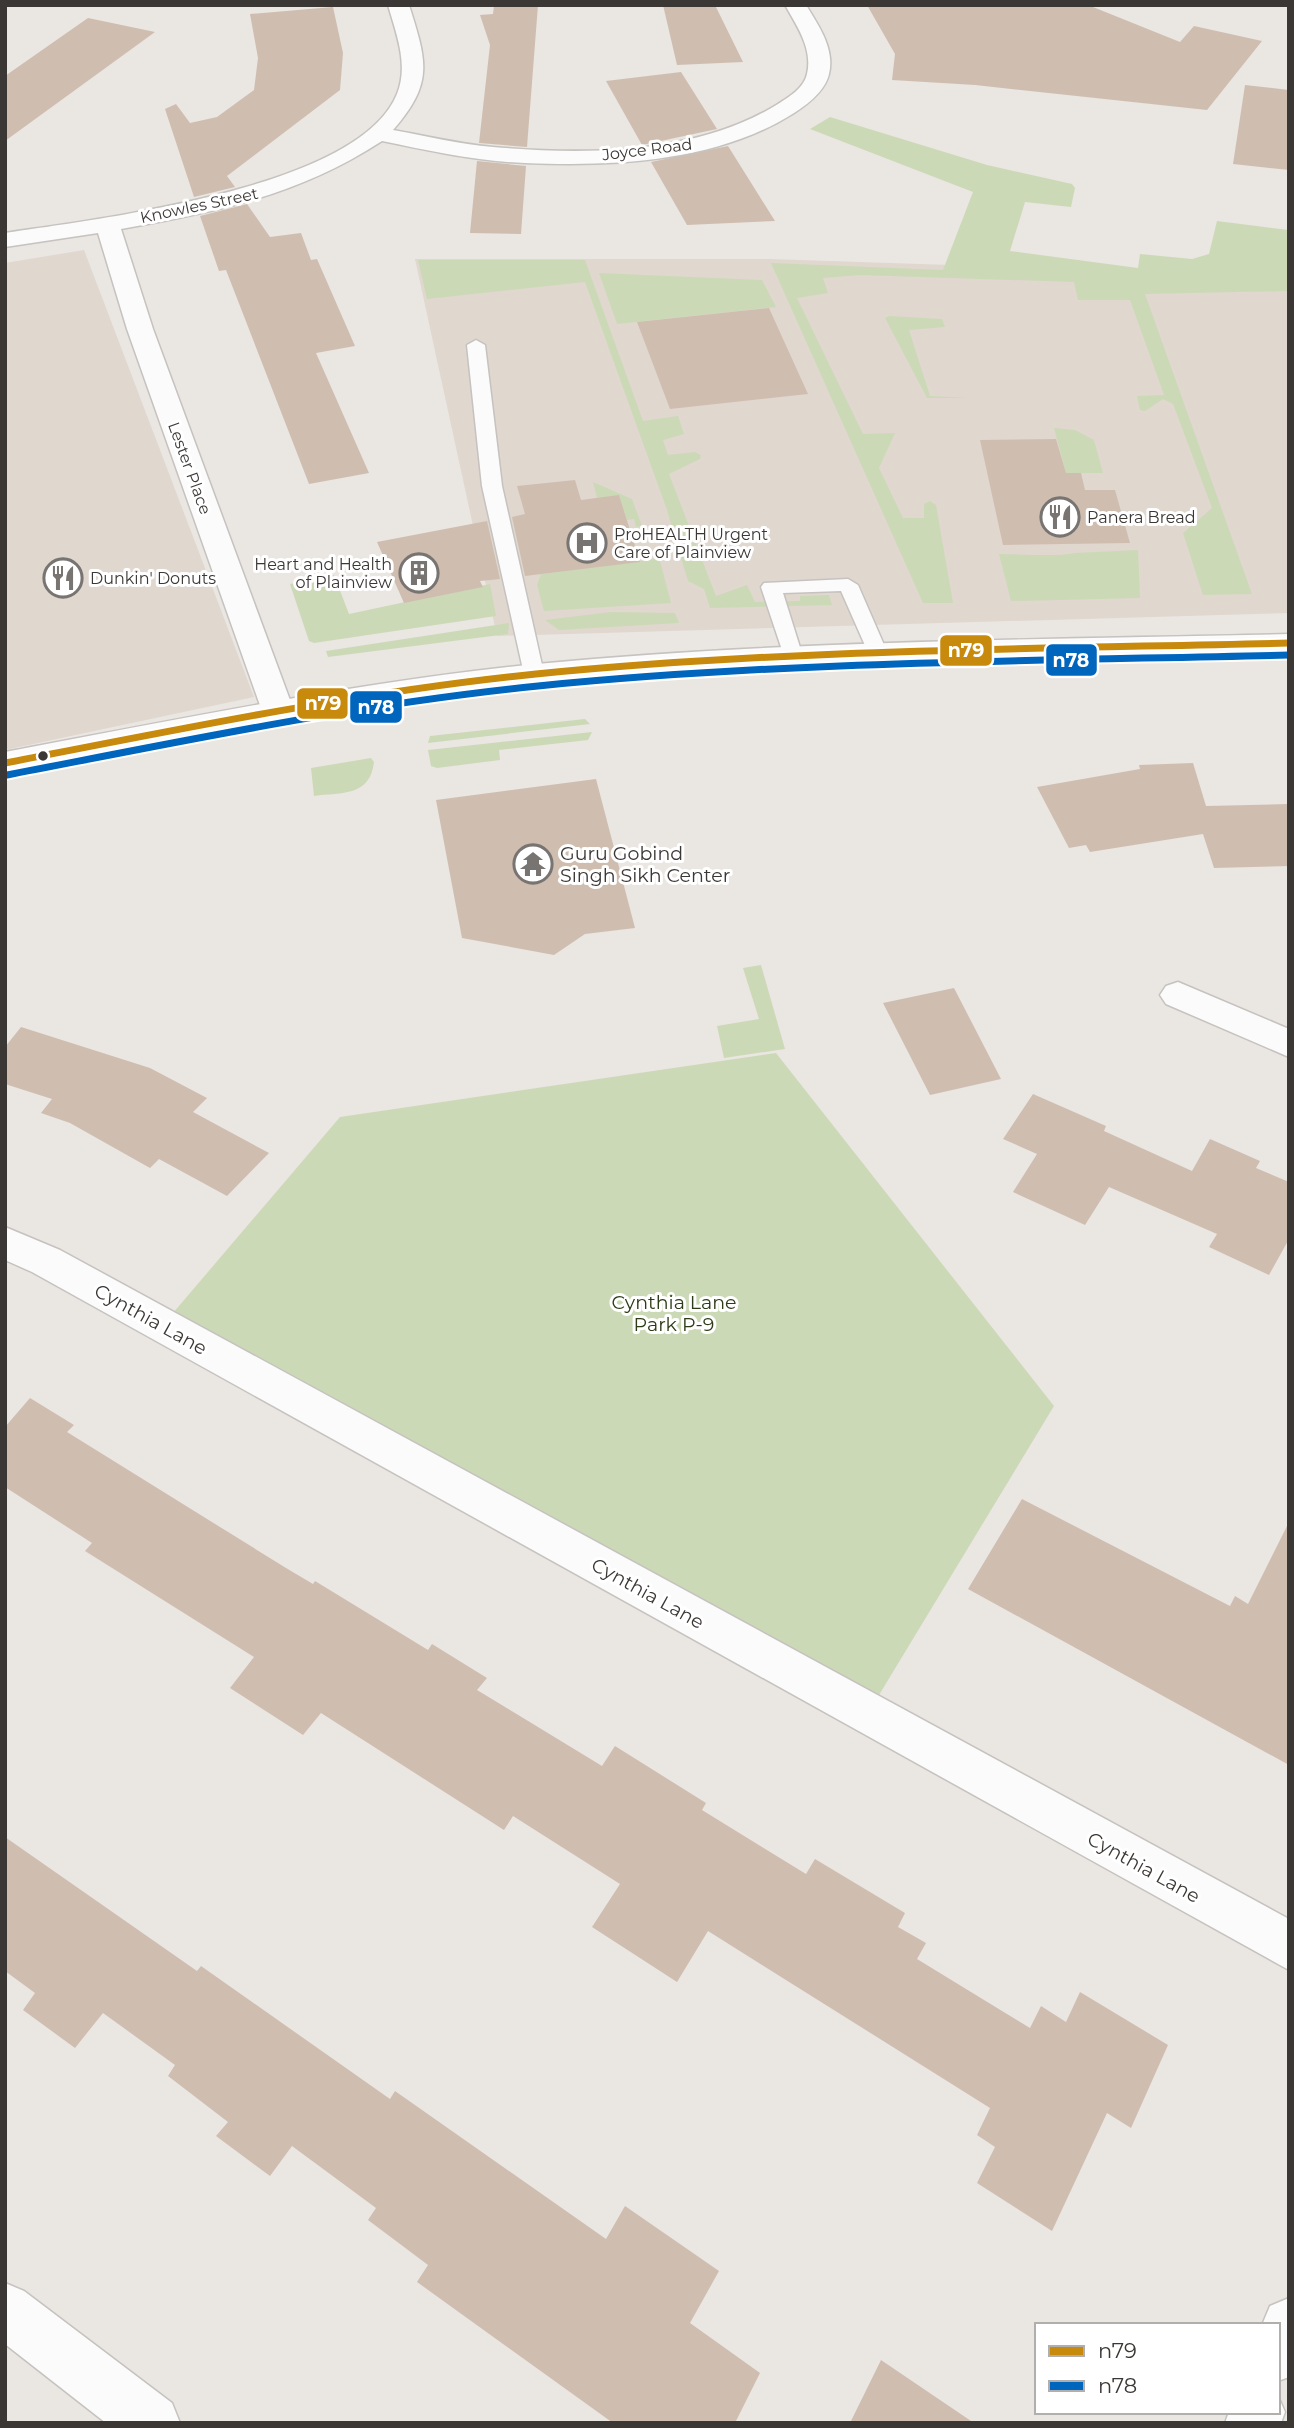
<svg xmlns="http://www.w3.org/2000/svg" width="1294" height="2428" font-family="Montserrat,sans-serif">
<style>
.built{fill:#e0d7cf}
.green{fill:#ccd9b7}
.building{fill:#cfbeb0}
.lines{fill:none;stroke-linecap:round;stroke-linejoin:round}
.service-casing{stroke:#c5c2bf;stroke-width:3}
.minor-casing{stroke:#c5c2bf;stroke-width:3}
.primary-casing{stroke:#c5c2bf;stroke-width:3}
.service{fill:#fcfbfb;fill-rule:evenodd}
.minor{fill:#fcfbfb;fill-rule:evenodd}
.primary{fill:#fcfbfb;fill-rule:evenodd}
.bus-1-casing{stroke:#fff;stroke-width:11}
.bus-2-casing{stroke:#fff;stroke-width:11}
.bus-1{stroke:#c88a0d;stroke-width:7}
.bus-2{stroke:#0065bd;stroke-width:7}
.bus-dot{fill:#3b3735;stroke:#fff;stroke-width:2.5}
.labels{text-anchor:middle;stroke-width:6;stroke-linejoin:round;paint-order:stroke}
.far-street-label{font-size:16px;fill:#3b3735;stroke:#fff}
.far-poi-label{font-size:16px;fill:#3b3735;stroke:#fff;text-anchor:start}
.poi-label{font-size:19px;fill:#3b3735;stroke:#fff;text-anchor:start}
.park-label{font-size:19px;fill:#2d3b17;stroke:#fff}
.street-label{font-size:19px;fill:#3b3735;stroke:#fff}
.line-badge{stroke:#fff;stroke-width:2.5}
.badge-label{font-size:19px;text-anchor:middle;font-weight:bold;fill:#fff}
</style>
<rect width="100%" height="100%" fill="#eae6e2"/>
<path class="built" d="M 84,250 L 254,697 L 5,750 L 5,263 Z
M 415,259 L 769,259 L 1289,276 L 1289,613 L 497,636 Z"/>
<path class="green" d="M 830,117 L 987,165 L 1072,184 L 1075,188 L 1071,207 L 1025,202 L 1010,251 L 1138,268 L 1140,254 L 1192,259 L 1209,254 L 1217,221 L 1289,230 L 1289,291 L 1145,294 L 1252,594 L 1203,595 L 1183,533 L 1212,508 L 1173,404 L 1163,399 L 1145,411 L 1140,410 L 1137,396 L 1164,395 L 1130,300 L 1078,300 L 1074,282 L 860,275 L 823,278 L 828,293 L 797,298 L 863,434 L 895,433 L 879,468 L 903,518 L 924,518 L 924,504 L 930,501 L 936,505 L 953,603 L 923,603 L 771,263 L 943,270 L 973,192 L 810,129 Z
M 418,260 L 585,260 L 643,421 L 678,416 L 684,434 L 663,440 L 668,455 L 695,452 L 701,455 L 700,459 L 669,474 L 716,596 L 747,585 L 755,602 L 800,601 L 800,596 L 829,595 L 832,605 L 710,608 L 704,589 L 688,581 L 667,510 L 585,282 L 427,299 Z
M 599,273 L 762,280 L 776,307 L 617,324 Z
M 889,316 L 942,319 L 945,327 L 909,330 L 930,396 L 968,398 L 927,398 L 885,318 Z
M 1054,428 L 1075,430 L 1094,440 L 1103,473 L 1066,473 Z
M 593,482 L 632,499 L 642,526 L 636,527 L 634,519 L 627,520 L 619,496 L 597,498 Z
M 1138,550 L 1140,598 L 1011,601 L 999,554 C 1014,554 1064,557 1074,553 Z
M 656,559 L 660,561 L 671,603 L 544,611 L 537,585 L 541,574 Z
M 334,575 L 349,614 L 490,584 L 496,616 L 314,643 L 309,641 L 290,584 Z
M 611,612 L 675,613 L 679,623 L 559,630 L 545,620 Z
M 509,623 L 508,634 L 328,657 L 326,651 Z
M 585,719 L 590,724 L 428,743 L 430,736 Z
M 592,732 L 588,740 L 499,750 L 500,760 L 437,768 L 431,766 L 428,750 Z
M 371,758 L 374,762 C 370,797 342,792 314,796 L 311,768 Z
M 761,965 L 785,1049 L 724,1058 L 717,1026 L 759,1019 L 743,968 Z
M 776,1053 L 1054,1406 L 876,1700 L 173,1313 L 340,1117 Z"/>
<path class="building" d="M 494,5 L 538,5 L 527,147 L 479,143 L 490,45 L 480,15 L 493,14 Z
M 663,5 L 715,5 L 743,62 L 677,65 Z
M 867,5 L 1088,5 L 1180,42 L 1194,26 L 1262,41 L 1207,110 L 975,85 L 892,80 L 895,54 Z
M 333,7 L 343,53 L 340,90 L 227,176 L 235,187 L 194,197 L 165,109 L 176,104 L 190,123 L 217,117 L 254,90 L 258,58 L 250,14 Z
M 88,18 L 155,32 L 5,141 L 5,76 Z
M 681,72 L 717,129 L 642,145 L 606,81 Z
M 1245,85 L 1289,90 L 1289,170 L 1233,164 Z
M 728,146 L 775,221 L 687,225 L 651,162 Z
M 477,161 L 526,166 L 521,234 L 470,233 Z
M 247,204 L 270,237 L 301,233 L 311,260 L 317,259 L 355,346 L 316,353 L 369,473 L 309,484 L 226,270 L 219,271 L 200,216 Z
M 769,308 L 808,394 L 670,409 L 637,322 Z
M 1056,439 L 1066,473 L 1081,473 L 1085,490 L 1115,490 L 1130,543 L 1003,545 L 980,440 Z
M 575,480 L 581,500 L 619,495 L 640,562 L 525,576 L 512,517 L 525,514 L 517,486 Z
M 487,521 L 500,579 L 480,581 L 483,587 L 404,603 L 377,542 Z
M 1193,763 L 1206,806 L 1289,804 L 1289,866 L 1214,868 L 1203,834 L 1090,852 L 1086,845 L 1069,848 L 1037,787 L 1140,769 L 1139,765 Z
M 596,779 L 635,928 L 585,934 L 554,955 L 462,938 L 436,800 Z
M 954,988 L 1001,1079 L 930,1095 L 883,1003 Z
M 21,1027 L 150,1068 L 207,1098 L 193,1112 L 269,1153 L 227,1196 L 159,1159 L 150,1168 L 70,1123 L 41,1113 L 52,1099 L 5,1084 L 5,1047 Z
M 1033,1094 L 1106,1126 L 1104,1131 L 1192,1171 L 1210,1139 L 1260,1161 L 1256,1168 L 1289,1182 L 1289,1239 L 1269,1275 L 1209,1247 L 1217,1234 L 1109,1187 L 1085,1225 L 1013,1192 L 1037,1154 L 1003,1139 Z
M 30,1398 L 74,1425 L 67,1432 L 286,1568 L 313,1584 L 315,1581 L 428,1650 L 432,1644 L 487,1678 L 477,1690 L 602,1766 L 615,1746 L 706,1803 L 702,1810 L 806,1874 L 815,1859 L 905,1913 L 898,1927 L 926,1943 L 917,1959 L 1030,2028 L 1041,2006 L 1066,2022 L 1080,1992 L 1168,2045 L 1131,2128 L 1107,2113 L 1052,2231 L 977,2183 L 995,2147 L 977,2135 L 990,2108 L 708,1931 L 677,1982 L 592,1927 L 620,1884 L 513,1816 L 504,1830 L 321,1713 L 303,1735 L 230,1688 L 254,1657 L 85,1551 L 92,1543 L 5,1487 L 5,1427 Z
M 1022,1499 L 1230,1606 L 1235,1596 L 1248,1604 L 1289,1522 L 1289,1765 L 968,1589 Z
M 5,1837 L 197,1971 L 201,1966 L 390,2099 L 395,2091 L 606,2239 L 625,2206 L 719,2271 L 690,2323 L 760,2373 L 735,2423 L 613,2423 L 417,2282 L 428,2265 L 368,2220 L 376,2208 L 292,2146 L 270,2176 L 216,2136 L 228,2122 L 168,2076 L 175,2065 L 103,2013 L 75,2048 L 23,2010 L 35,1993 L 5,1971 Z
M 881,2360 L 974,2423 L 850,2423 Z"/>
<g class="lines">
<g class="service-casing">
<path id="service" d="M 476,340 L 485,345 L 502,486 L 544,674 L 534,681 L 524,674 L 482,486 L 467,345 Z
M 848,579 L 858,585 L 888,654 L 885,659 L 871,659 L 841,591 L 783,593 L 803,657 L 793,664 L 786,662 L 761,587 L 764,583 Z"/>
</g>
<g class="minor-casing">
<path id="minor" d="M 388,5 L 409,5 C 427,62 434,83 393,130 C 426,136 459,144 493,147 C 586,155 696,155 778,104 C 789,97 804,88 807,74 C 813,49 797,26 785,5 L 806,5 C 819,26 835,49 829,74 C 825,91 808,104 794,113 C 717,162 614,167 525,163 C 476,161 430,151 382,141 C 299,195 217,212 121,229 L 153,329 L 294,711 L 289,718 L 278,721 L 267,718 L 262,711 L 127,329 L 98,233 L 5,247 L 5,233 C 96,219 359,189 397,94 C 409,65 396,33 388,5 Z
M 1178,982 L 1289,1029 L 1289,1057 L 1166,1004 L 1160,995 L 1166,986 Z
M 5,1227 L 60,1250 L 1289,1919 L 1289,1970 L 32,1272 L 5,1260 Z
M 5,2283 L 24,2291 L 172,2403 L 180,2423 L 106,2423 L 5,2344 Z
M 1289,2298 L 1289,2377 L 1278,2381 L 1278,2325 L 1262,2325 L 1270,2306 Z
M 1278,2396 L 1285,2412 L 1281,2423 L 1225,2423 L 1229,2412 L 1278,2412 Z"/>
</g>
<g class="primary-casing">
<path id="primary" d="M 1289,634 L 1289,652 C 1038,659 786,659 536,684 C 358,702 181,739 5,774 L 5,752 C 181,719 358,682 537,664 C 786,640 1038,640 1289,634 Z"/>
</g>
<use href="#service" class="service"/>
<use href="#minor" class="minor"/>
<use href="#primary" class="primary"/>
<g class="bus-1-casing">
<path id="bus-1" d="M 5,763 C 181,729 358,692 536,674 C 786,649 1038,649 1289,643"/>
</g>
<g class="bus-2-casing">
<path id="bus-2" d="M 7,775 C 183,741 359,704 538,686 C 787,661 1039,661 1289,655"/>
</g>
<use href="#bus-1" class="bus-1"/>
<use href="#bus-2" class="bus-2"/>
</g>
<defs>
<g id="restaurant-ring" transform="scale(2.0125)"><circle r="9.5" fill="#fff" stroke="#787472" stroke-width="1.5"/><path d="M-5-6h1v4h1v-4h1v4h1v-4h1v5L-1.5 .5V6h-2V.5L-5-1ZM5-6V6H3V1.5H1.5Q1.5-4 5-6Z" fill="#787472"/></g>
<g id="hospital-ring" transform="scale(2.0125)"><circle r="9.5" fill="#fff" stroke="#787472" stroke-width="1.5"/><path d="M-5-5h3v3.5h4V-5h3V5h-3V1.5h-4V5h-3Z" fill="#787472"/></g>
<g id="building-ring" transform="scale(2.0125)"><circle r="9.5" fill="#fff" stroke="#787472" stroke-width="1.5"/><path d="M-4-6H4V6H1V3H-1V6H-4ZM-2.5-4.3h1.7v1.8h-1.7ZM.8-4.3h1.7v1.8H.8ZM-2.5-1h1.7V.8h-1.7ZM.8-1h1.7V.8H.8Z" fill="#787472"/></g>
<g id="temple-ring" transform="scale(2.0125)"><circle r="9.5" fill="#fff" stroke="#787472" stroke-width="1.5"/><path d="M0-6L5-2H3V0L6.5 2.5H4V6H1.5V3h-3V6H-4V2.5H-6.5L-3 0V-2H-5Z" fill="#787472"/></g>
</defs>
<g fill-rule="evenodd">
<use href="#restaurant-ring" x="1060" y="517"/>
<use href="#hospital-ring" x="587" y="543"/>
<use href="#building-ring" x="419" y="573"/>
<use href="#restaurant-ring" x="63" y="578"/>
<use href="#temple-ring" x="533" y="864"/>
</g>
<circle class="bus-dot" cx="43" cy="756" r="6"/>
<g class="labels">
<g class="far-street-label">
<text transform="translate(647 149) rotate(-7)" y="6">Joyce Road</text>
<text transform="translate(199 205) rotate(-12)" y="6">Knowles Street</text>
<text transform="translate(190 468) rotate(70)" y="6">Lester Place</text>
</g>
<g class="far-poi-label">
<text x="1087" y="523">Panera Bread</text>
<text x="614" y="540">ProHEALTH Urgent<tspan x="614" dy="18">Care of Plainview</tspan></text>
<text x="392" y="570" text-anchor="end">Heart and Health<tspan x="392" dy="18">of Plainview</tspan></text>
<text x="90" y="584">Dunkin' Donuts</text>
</g>
<g class="poi-label">
<text x="560" y="860">Guru Gobind<tspan x="560" dy="22">Singh Sikh Center</tspan></text>
</g>
<g class="park-label">
<text x="674" y="1309">Cynthia Lane<tspan x="674" dy="22">Park P-9</tspan></text>
</g>
<g class="street-label">
<text transform="translate(151 1319) rotate(29)" y="7">Cynthia Lane</text>
<text transform="translate(648 1593) rotate(29)" y="7">Cynthia Lane</text>
<text transform="translate(1144 1867) rotate(29)" y="7">Cynthia Lane</text>
</g>
</g>
<g class="line-badge">
<rect x="939" y="634" width="54" height="33" rx="7" fill="#c88a0d"/>
<rect x="1045" y="643" width="53" height="34" rx="7" fill="#0065bd"/>
<rect x="296" y="687" width="53" height="33" rx="7" fill="#c88a0d"/>
<rect x="349" y="690" width="54" height="34" rx="7" fill="#0065bd"/>
</g>
<g class="badge-label">
<text x="966" y="657">n79</text>
<text x="1071" y="667">n78</text>
<text x="323" y="710">n79</text>
<text x="376" y="714">n78</text>
</g>
<rect width="1294" height="2428" fill="none" stroke="#3b3735" stroke-width="14"/>
<rect x="1035" y="2323" width="245" height="91" fill="#ffffff" stroke="#b1afae" stroke-width="2"/>
<rect x="1049" y="2346" width="35" height="10" fill="#c88a0d" stroke="#b1afae" stroke-width="2"/>
<text x="1098" y="2358" font-size="21" fill="#3b3735">n79</text>
<rect x="1049" y="2381" width="35" height="10" fill="#0065bd" stroke="#b1afae" stroke-width="2"/>
<text x="1098" y="2393" font-size="21" fill="#3b3735">n78</text>
</svg>
